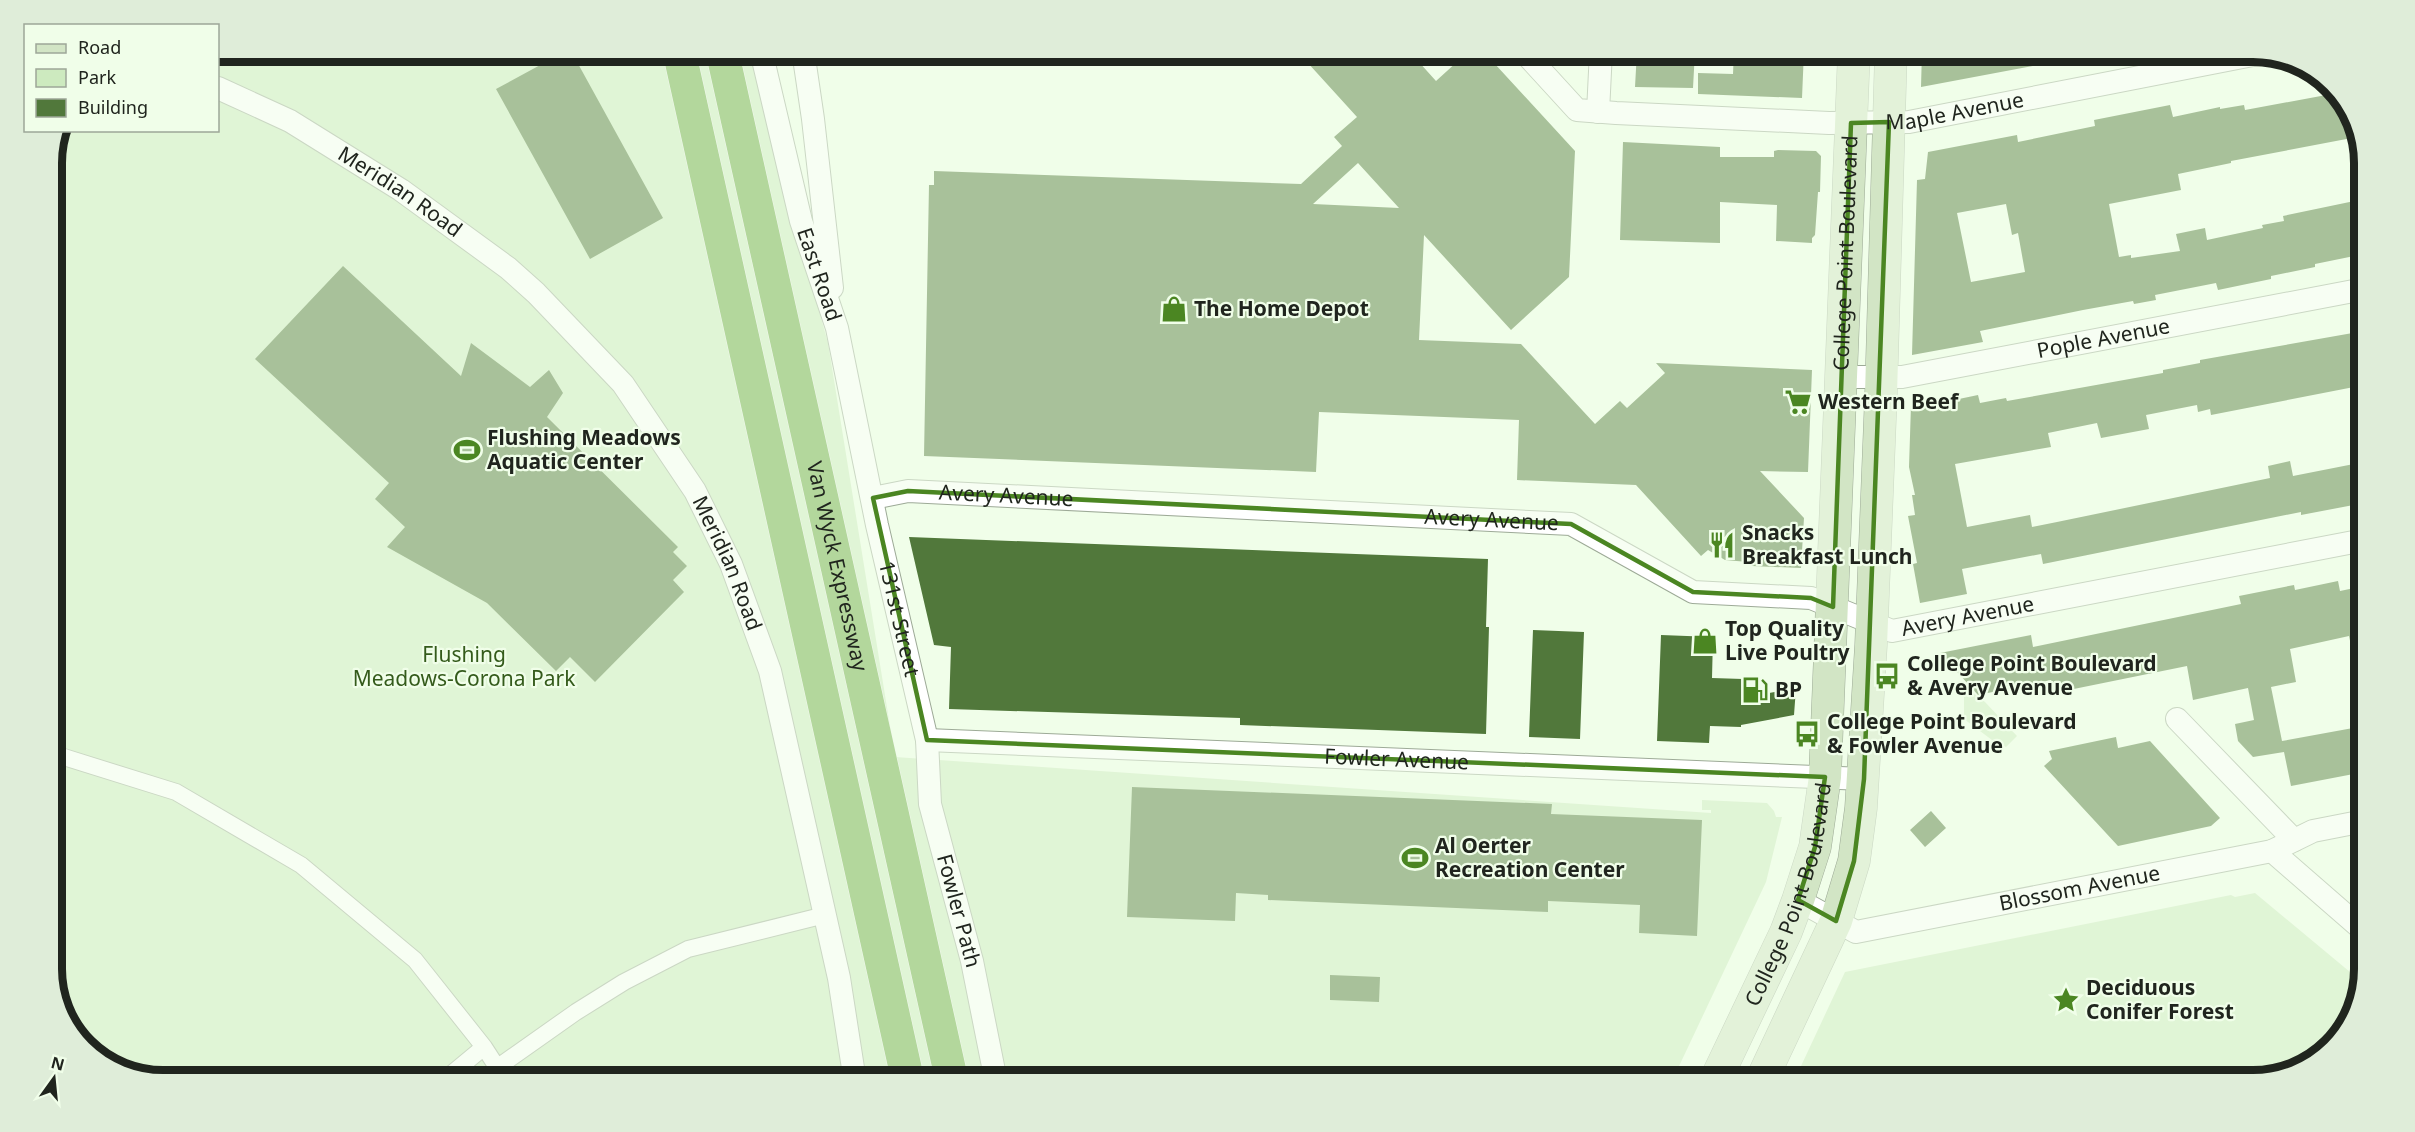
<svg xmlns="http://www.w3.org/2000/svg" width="2415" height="1132" font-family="'Noto Sans',sans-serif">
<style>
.green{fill:#cdeabf}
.building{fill:#51783b;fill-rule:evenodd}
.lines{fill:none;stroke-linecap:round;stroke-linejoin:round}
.pedestrian-casing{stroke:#9daa97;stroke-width:18}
.minor-casing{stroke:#9daa97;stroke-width:24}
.secondary-casing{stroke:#9daa97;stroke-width:33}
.motorway-casing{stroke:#f2f2f2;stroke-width:34}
.pedestrian{stroke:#fff;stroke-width:16}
.minor{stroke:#fff;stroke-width:22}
.secondary{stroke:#d2e5c5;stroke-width:32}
.motorway{stroke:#68a83f;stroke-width:33}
.marked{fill:none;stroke:#4b8622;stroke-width:4.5;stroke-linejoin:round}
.labels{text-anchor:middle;stroke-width:4.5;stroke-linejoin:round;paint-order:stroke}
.street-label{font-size:21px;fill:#20251e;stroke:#f0fee9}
.poi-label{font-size:21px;font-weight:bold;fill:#20251e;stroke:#f0fee9;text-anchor:start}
.park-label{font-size:21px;fill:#345b1b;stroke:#f0fee9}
.rim{fill:none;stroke:#20251e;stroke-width:8}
</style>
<rect width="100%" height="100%" fill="#f0fee9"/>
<path class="green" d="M 218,51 L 752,51 L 772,143 L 828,343 L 895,757 L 1711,813 L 1711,810 L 1702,810 L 1702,800 L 1767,803 L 1774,811 L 1776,817 L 1782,817 L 1766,882 L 1672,1081 L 162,1081 L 119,1072 L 70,1032 L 51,977 L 51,155 L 63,131 L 218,130 Z
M 1968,689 L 1985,702 L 2017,736 L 2006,747 L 1992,740 L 1964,719 L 1964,690 Z
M 2255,893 L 2362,982 L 2355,1013 L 2314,1062 L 2253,1081 L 1794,1081 L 1845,972 L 2231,895 L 2235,897 Z"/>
<path class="building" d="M 566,51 L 571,51 L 663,218 L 590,259 L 496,89 Z
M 1297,51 L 1409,51 L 1436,81 L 1469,51 L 1483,51 L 1575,151 L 1569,277 L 1511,330 L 1424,235 L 1419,340 L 1521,344 L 1595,424 L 1620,401 L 1627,408 L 1665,373 L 1656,363 L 1812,370 L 1808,472 L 1760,471 L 1804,518 L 1801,568 L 1752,566 L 1748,562 L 1725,560 L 1708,550 L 1701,556 L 1636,485 L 1517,480 L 1519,420 L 1319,412 L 1316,472 L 924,456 L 929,185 L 934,185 L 934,171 L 1301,184 L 1342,146 L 1334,137 L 1357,117 ZM 1358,163 L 1399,208 L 1313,204 Z
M 1637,51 L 1695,51 L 1693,88 L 1635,87 Z
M 1734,51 L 1804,51 L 1802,98 L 1698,94 L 1698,73 L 1733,74 Z
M 1922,51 L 2065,51 L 2065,60 L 1921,87 Z
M 2337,93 L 2345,100 L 2357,137 L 2231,161 L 2231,163 L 2178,174 L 2181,190 L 2109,204 L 2119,257 L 2131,255 L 2131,258 L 2180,251 L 2176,234 L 2205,228 L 2207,240 L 2263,228 L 2262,225 L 2284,221 L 2283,216 L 2364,199 L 2364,254 L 2315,264 L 2315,267 L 2271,276 L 2271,279 L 2218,290 L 2216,283 L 2155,295 L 2156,300 L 2134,304 L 2133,301 L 2083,310 L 1980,331 L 1983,342 L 1912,355 L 1917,180 L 1925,179 L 1928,152 L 2017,135 L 2018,142 L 2095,126 L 2094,120 L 2170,105 L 2173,117 L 2220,107 L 2220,109 L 2244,105 L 2245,110 ZM 2006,204 L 2012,235 L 2018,233 L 2025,272 L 1971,282 L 1957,213 Z
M 1623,142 L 1720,147 L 1720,157 L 1774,157 L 1774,151 L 1778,150 L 1816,151 L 1821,156 L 1820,192 L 1818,192 L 1815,235 L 1812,238 L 1812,243 L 1776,241 L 1777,205 L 1720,202 L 1720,243 L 1620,240 Z
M 343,266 L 461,376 L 471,343 L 530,387 L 549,370 L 563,393 L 547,417 L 678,547 L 673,552 L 687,566 L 673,580 L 684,592 L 595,682 L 570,657 L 556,671 L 487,603 L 387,547 L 405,527 L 375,499 L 389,483 L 255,359 Z
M 2364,331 L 2364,381 L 2353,383 L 2354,387 L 2211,415 L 2210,409 L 2198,412 L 2197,405 L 2146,415 L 2149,429 L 2101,438 L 2097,423 L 2048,433 L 2051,447 L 1955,464 L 1967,527 L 2030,515 L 2032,527 L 2057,522 L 2270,478 L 2268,466 L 2290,461 L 2293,476 L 2364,462 L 2364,503 L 2301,515 L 2301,512 L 2043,564 L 2041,554 L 1962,569 L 1967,594 L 1920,603 L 1913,564 L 1917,563 L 1908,516 L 1915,515 L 1912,495 L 1915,495 L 1909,467 L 1911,405 L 1934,401 L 1935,404 L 1978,395 L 1980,403 L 2006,398 L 2007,401 L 2163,373 L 2163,370 L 2200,363 L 2200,360 Z
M 909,537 L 1488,559 L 1486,627 L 1489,627 L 1486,734 L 1240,725 L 1240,718 L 949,709 L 951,647 L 934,645 Z
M 2338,581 L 2340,591 L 2364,586 L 2364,669 L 2356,670 L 2349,636 L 2290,649 L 2296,682 L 2271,687 L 2282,741 L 2364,726 L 2364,772 L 2291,786 L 2284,752 L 2253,757 L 2238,741 L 2235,724 L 2254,720 L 2248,688 L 2193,700 L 2187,666 L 2054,693 L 2051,680 L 1978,695 L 1940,653 L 2031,635 L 2033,647 L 2241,604 L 2239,596 L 2294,585 L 2295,590 Z
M 1533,630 L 1584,632 L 1580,739 L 1529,737 Z
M 1661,635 L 1713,637 L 1712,678 L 1743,679 L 1742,698 L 1796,688 L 1794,715 L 1741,725 L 1741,727 L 1710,726 L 1709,743 L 1657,741 Z
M 2116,737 L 2118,748 L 2150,741 L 2220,818 L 2211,826 L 2118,846 L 2044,766 L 2052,759 L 2049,751 Z
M 1132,787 L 1552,804 L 1551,814 L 1702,820 L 1697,936 L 1639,933 L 1640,905 L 1548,901 L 1548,912 L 1268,900 L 1268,895 L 1236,893 L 1235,921 L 1127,917 Z
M 1931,811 L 1946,828 L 1925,847 L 1910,830 Z
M 1330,975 L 1380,977 L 1379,1002 L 1330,1000 Z"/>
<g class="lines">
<g class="pedestrian-casing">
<path id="pedestrian" d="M 51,753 L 176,792 L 301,865 L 415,960 L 484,1047 L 506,1081
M 498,1067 L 576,1012 L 624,982 L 688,949 L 825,915
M 443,1081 L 484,1047"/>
</g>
<g class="minor-casing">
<g id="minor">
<path id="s1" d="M 761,51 L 801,221 L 837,328 L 877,525 L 927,740 L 930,804 L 972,961 L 996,1081"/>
<path d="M 803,51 L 813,119 L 832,288"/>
<path id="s2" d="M 1523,51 L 1577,110 L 1616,113 L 1829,123 L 1909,122 L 2263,53"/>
<path id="s3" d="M 218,88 L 290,121 L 401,190 L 508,268 L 536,293 L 623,384 L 695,491 L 731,564 L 770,671 L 839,978 L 855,1081"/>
<path d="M 1598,112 L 1601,51"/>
<path id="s4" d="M 1841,377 L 1902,377 L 2364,289"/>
<path id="s5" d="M 873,498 L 908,491 L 1571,524 L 1693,592 L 1811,598 L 1892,631 L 2364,540"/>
<path d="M 2177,719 L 2294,840"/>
<path id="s6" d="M 927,740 L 1864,779"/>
<path d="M 2272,851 L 2364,931"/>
<path id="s7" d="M 1798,900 L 1856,932 L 2272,851 L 2313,831 L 2364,821"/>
</g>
</g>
<g class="secondary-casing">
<g id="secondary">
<path id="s8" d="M 1715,1081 L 1786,932 L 1798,900 L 1815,847 L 1825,777 L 1854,51"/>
<path d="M 1761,1081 L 1836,921 L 1854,861 L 1861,808 L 1871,645 L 1881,394 L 1891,51"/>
</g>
</g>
<g class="motorway-casing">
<g id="motorway">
<path d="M 679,51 L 908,1081"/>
<path id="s9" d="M 722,51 L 952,1081"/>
</g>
</g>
<use href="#pedestrian" class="pedestrian"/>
<use href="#minor" class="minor"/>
<use href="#secondary" class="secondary"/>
<use href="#motorway" class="motorway"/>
</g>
<path d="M0 0H2415V1132H0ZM 1889,122 L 1864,779 L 1854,861 L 1836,921 L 1798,900 L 1815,847 L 1825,777 L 927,740 L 873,498 L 908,491 L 1571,524 L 1693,592 L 1811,598 L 1833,607 L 1851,123 Z" fill="#f0fee9" fill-opacity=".55" fill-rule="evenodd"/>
<path class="marked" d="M 1889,122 L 1864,779 L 1854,861 L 1836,921 L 1798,900 L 1815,847 L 1825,777 L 927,740 L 873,498 L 908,491 L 1571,524 L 1693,592 L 1811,598 L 1833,607 L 1851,123 Z"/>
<defs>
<g id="shop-bare" transform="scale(2.07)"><path d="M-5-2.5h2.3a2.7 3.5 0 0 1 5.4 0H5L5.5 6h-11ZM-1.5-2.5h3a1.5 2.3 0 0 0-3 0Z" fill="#4b8622" stroke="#f0fee9" stroke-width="2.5" paint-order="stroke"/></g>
<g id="supermarket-bare" transform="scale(2.07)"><path d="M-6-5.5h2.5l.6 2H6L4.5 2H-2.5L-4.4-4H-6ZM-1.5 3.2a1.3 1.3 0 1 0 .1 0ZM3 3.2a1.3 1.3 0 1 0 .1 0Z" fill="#4b8622" stroke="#f0fee9" stroke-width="2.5" paint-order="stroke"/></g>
<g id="stadium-bare" transform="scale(2.07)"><path d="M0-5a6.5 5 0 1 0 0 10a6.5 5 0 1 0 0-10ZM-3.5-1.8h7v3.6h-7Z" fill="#4b8622" stroke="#f0fee9" stroke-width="2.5" paint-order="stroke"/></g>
<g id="restaurant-bare" transform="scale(2.07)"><path d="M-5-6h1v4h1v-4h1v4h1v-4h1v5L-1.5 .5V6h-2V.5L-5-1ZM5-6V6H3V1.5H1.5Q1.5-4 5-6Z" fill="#4b8622" stroke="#f0fee9" stroke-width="2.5" paint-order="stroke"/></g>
<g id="bus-bare" transform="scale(2.07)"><path d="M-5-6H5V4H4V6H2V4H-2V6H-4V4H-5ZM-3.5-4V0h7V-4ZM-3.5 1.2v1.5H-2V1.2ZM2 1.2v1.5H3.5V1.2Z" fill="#4b8622" stroke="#f0fee9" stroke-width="2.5" paint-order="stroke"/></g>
<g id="fuel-bare" transform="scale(2.07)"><path d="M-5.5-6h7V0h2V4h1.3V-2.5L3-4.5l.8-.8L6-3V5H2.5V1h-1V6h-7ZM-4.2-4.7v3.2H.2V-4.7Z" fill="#4b8622" stroke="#f0fee9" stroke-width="2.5" paint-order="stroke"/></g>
<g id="sight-bare" transform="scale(2.07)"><path d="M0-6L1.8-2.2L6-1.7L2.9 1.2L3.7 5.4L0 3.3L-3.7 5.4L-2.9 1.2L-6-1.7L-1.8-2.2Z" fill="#4b8622" stroke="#f0fee9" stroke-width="2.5" paint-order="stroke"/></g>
</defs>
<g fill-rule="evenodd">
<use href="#shop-bare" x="1174" y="309"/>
<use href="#supermarket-bare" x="1798" y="402"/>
<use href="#stadium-bare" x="467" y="450"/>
<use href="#restaurant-bare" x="1722" y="545"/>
<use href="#shop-bare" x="1705" y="641"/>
<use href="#bus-bare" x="1887" y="676"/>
<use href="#fuel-bare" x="1755" y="690"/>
<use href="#bus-bare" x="1807" y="734"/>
<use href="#stadium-bare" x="1415" y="858"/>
<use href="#sight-bare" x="2066" y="1000"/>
</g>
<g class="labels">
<g class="street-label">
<text dy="7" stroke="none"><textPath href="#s2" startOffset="459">Maple Avenue</textPath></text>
<text dy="7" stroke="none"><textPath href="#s3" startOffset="210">Meridian Road</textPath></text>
<text dy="7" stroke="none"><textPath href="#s8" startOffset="850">College Point Boulevard</textPath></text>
<text dy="7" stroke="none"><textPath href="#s1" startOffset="231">East Road</textPath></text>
<text dy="7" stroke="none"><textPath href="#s4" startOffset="266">Pople Avenue</textPath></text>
<text dy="7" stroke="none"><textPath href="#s5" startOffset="134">Avery Avenue</textPath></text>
<text dy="7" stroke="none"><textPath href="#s5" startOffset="620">Avery Avenue</textPath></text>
<text dy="7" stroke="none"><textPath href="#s3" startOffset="714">Meridian Road</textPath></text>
<text dy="7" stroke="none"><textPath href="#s9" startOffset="528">Van Wyck Expressway</textPath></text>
<text dy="7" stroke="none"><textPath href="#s5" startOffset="1122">Avery Avenue</textPath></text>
<text dy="7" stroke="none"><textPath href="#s1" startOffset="585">131st Street</textPath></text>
<text dy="7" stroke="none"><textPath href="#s6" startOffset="470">Fowler Avenue</textPath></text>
<text dy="7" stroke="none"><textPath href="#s7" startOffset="294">Blossom Avenue</textPath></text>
<text dy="7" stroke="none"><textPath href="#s8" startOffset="202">College Point Boulevard</textPath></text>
<text dy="7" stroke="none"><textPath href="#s1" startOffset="884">Fowler Path</textPath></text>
</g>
<g class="poi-label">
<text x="1194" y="316">The Home Depot</text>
<text x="1818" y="409">Western Beef</text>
<text x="487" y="445">Flushing Meadows<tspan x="487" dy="24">Aquatic Center</tspan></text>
<text x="1742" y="540">Snacks<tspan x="1742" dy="24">Breakfast Lunch</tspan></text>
<text x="1725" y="636">Top Quality<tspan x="1725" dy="24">Live Poultry</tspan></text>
<text x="1907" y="671">College Point Boulevard<tspan x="1907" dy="24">&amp; Avery Avenue</tspan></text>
<text x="1775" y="697">BP</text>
<text x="1827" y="729">College Point Boulevard<tspan x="1827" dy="24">&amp; Fowler Avenue</tspan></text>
<text x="1435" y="853">Al Oerter<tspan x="1435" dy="24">Recreation Center</tspan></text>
<text x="2086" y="995">Deciduous<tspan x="2086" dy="24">Conifer Forest</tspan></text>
</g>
<g class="park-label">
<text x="464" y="662">Flushing<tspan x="464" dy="24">Meadows-Corona Park</tspan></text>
</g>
</g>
<path d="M0 0H2415V1132H0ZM163 62H2253A101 101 0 0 1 2354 163V969A101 101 0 0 1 2253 1070H163A101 101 0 0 1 62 969V163A101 101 0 0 1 163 62Z" fill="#dfedd9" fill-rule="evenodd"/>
<path class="rim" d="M163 62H2253A101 101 0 0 1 2354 163V969A101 101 0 0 1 2253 1070H163A101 101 0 0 1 62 969V163A101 101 0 0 1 163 62Z"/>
<rect x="24" y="24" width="195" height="108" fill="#f0fee9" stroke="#9da798" stroke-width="1.5"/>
<rect x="36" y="44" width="30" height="9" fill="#d2e5c5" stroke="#9da798" stroke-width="1.5"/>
<text x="78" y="54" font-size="18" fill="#20251e">Road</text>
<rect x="36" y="69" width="30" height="18" fill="#cdeabf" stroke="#9da798" stroke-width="1.5"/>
<text x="78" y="84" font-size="18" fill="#20251e">Park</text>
<rect x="36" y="99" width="30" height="18" fill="#51783b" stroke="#9da798" stroke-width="1.5"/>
<text x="78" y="114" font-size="18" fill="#20251e">Building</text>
<g transform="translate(54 1078) rotate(15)" stroke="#f0fee9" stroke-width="4.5" paint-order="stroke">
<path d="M0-4.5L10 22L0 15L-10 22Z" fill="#20251e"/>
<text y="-9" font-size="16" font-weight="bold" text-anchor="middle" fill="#20251e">N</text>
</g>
</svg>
